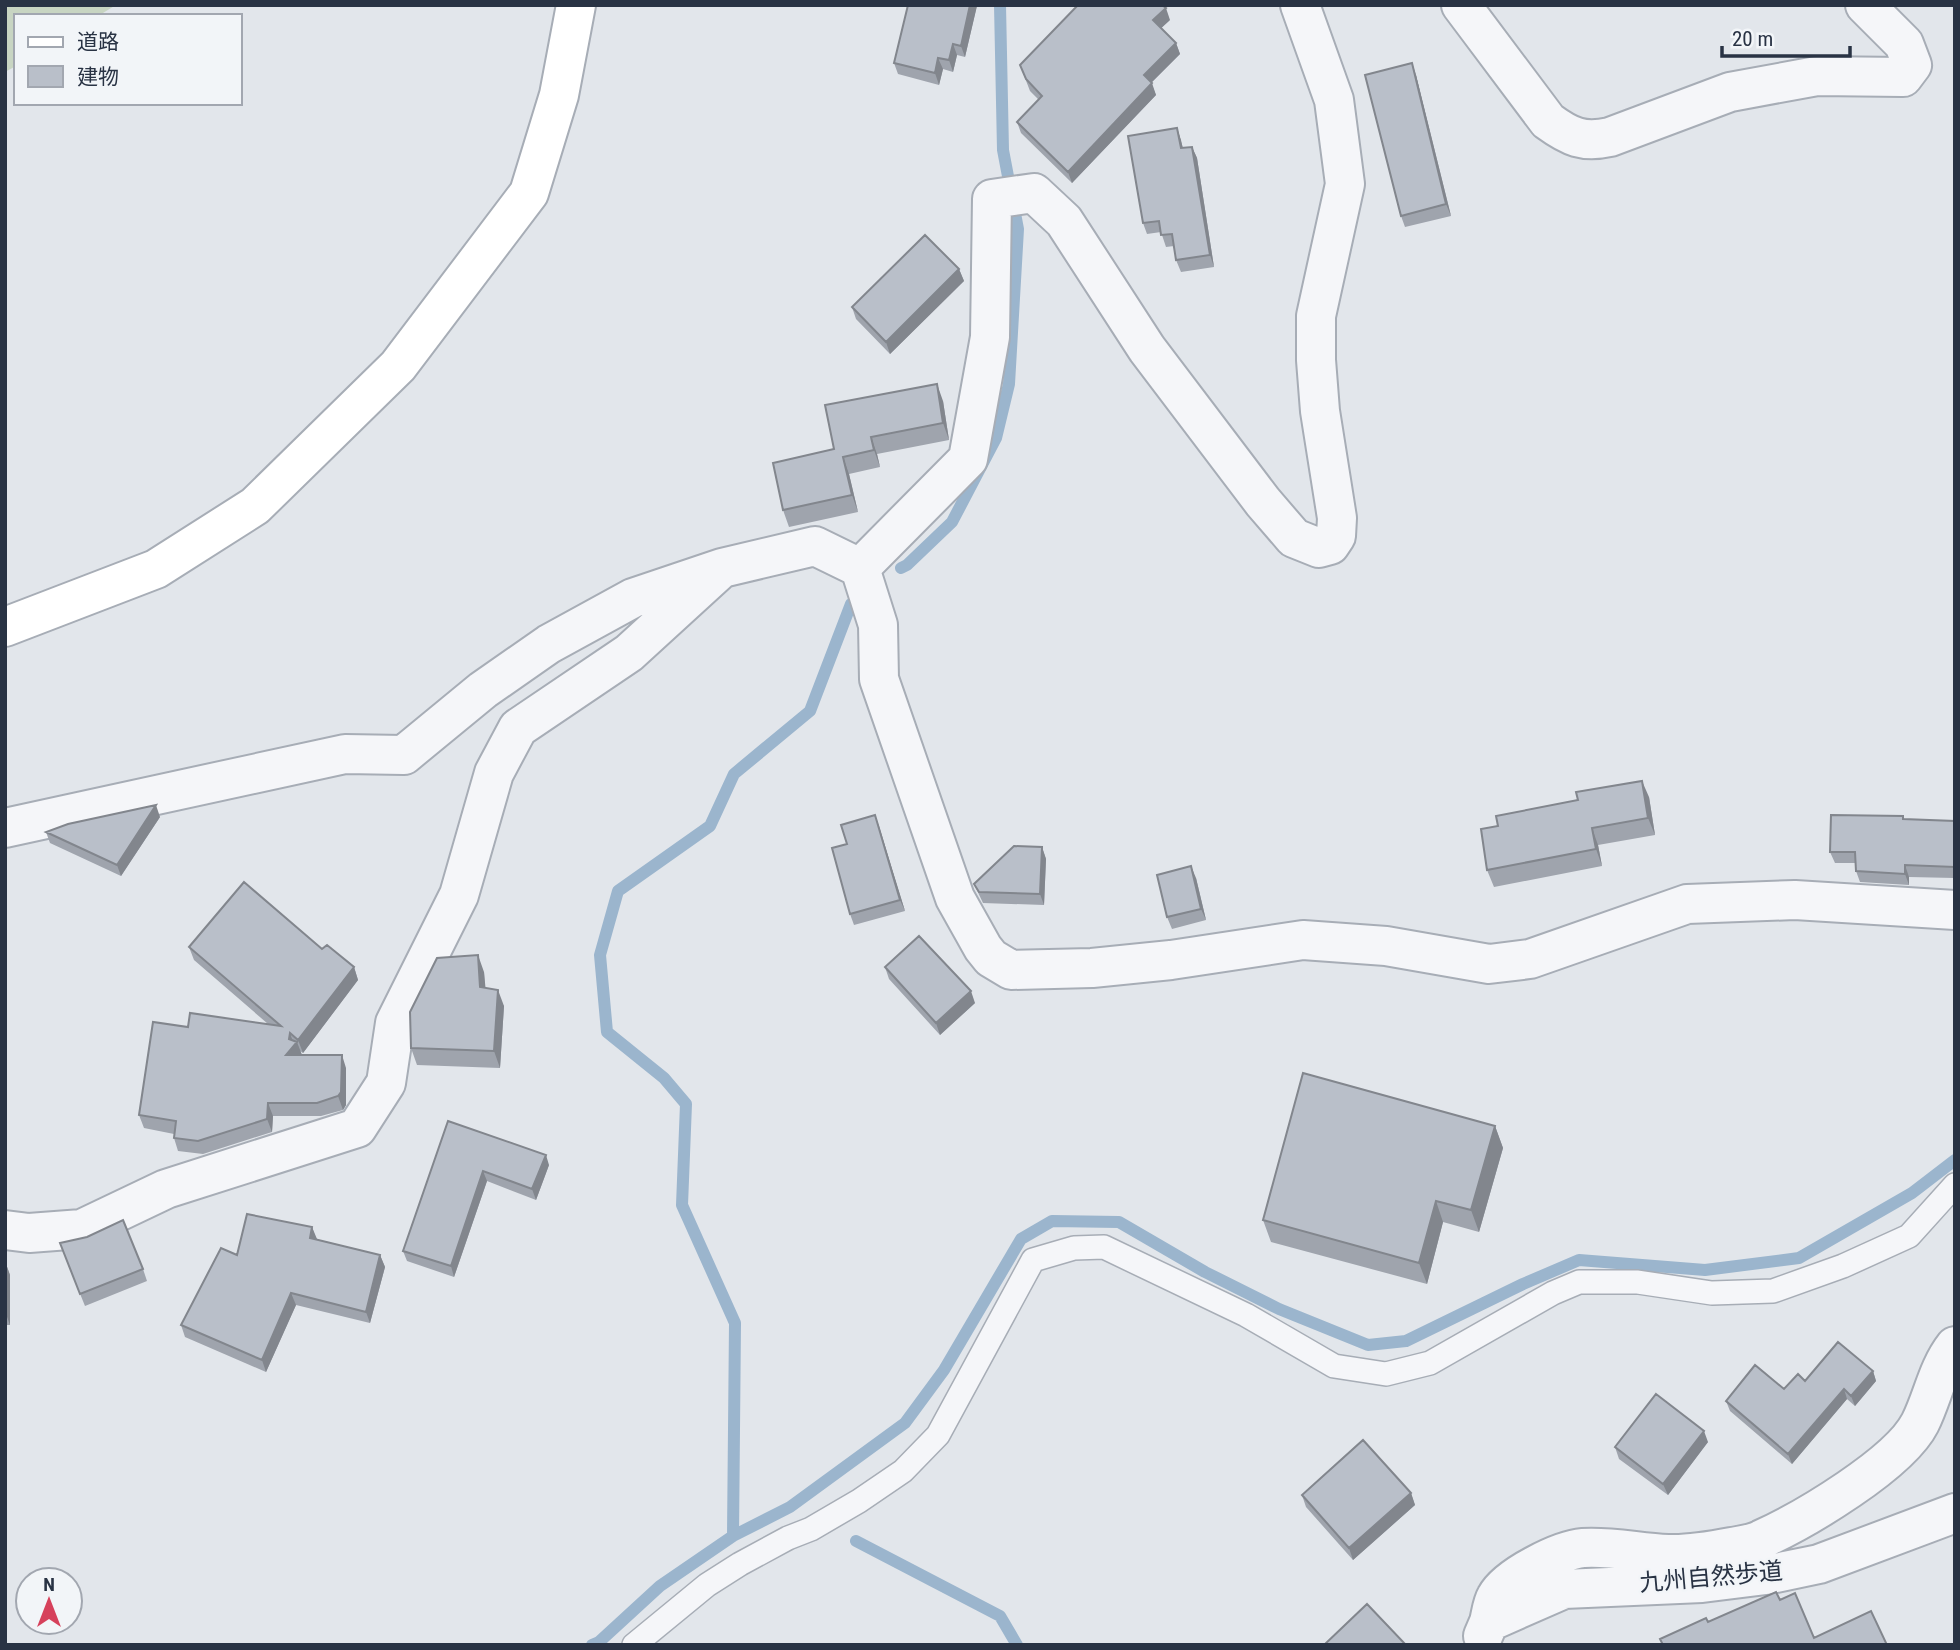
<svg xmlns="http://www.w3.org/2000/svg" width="1960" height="1650" font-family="'Roboto Condensed','Noto Sans JP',sans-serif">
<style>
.green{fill:#c8d5c2}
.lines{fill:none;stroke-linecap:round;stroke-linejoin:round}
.stream{stroke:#9bb5cd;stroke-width:12}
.lane-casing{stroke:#a7adb6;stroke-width:26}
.street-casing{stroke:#a7adb6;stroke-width:42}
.secondary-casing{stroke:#a7adb6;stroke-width:42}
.lane{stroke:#f5f6f9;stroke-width:23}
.street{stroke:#f5f6f9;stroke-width:38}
.secondary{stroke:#fff;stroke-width:38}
.wall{fill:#9fa4ad}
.shaded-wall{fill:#82868d}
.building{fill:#b9bfc9;stroke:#82868d;stroke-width:2}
.labels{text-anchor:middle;stroke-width:5;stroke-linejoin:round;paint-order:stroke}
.street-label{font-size:24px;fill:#293344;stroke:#f2f5f8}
</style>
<rect width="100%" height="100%" fill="#e2e6eb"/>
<path class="green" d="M 5,5 L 116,5 L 98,16 L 16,16 L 16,66 L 5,72 Z"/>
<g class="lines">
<path class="stream" d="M 901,568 L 907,565 L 952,522 L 996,438 L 1009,384 L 1018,229 L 1003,150 L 1000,5
M 733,1536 L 735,1323 L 682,1205 L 686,1104 L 664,1078 L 607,1032 L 600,955 L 618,891 L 710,826 L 734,774 L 810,711 L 851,604
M 856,1541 L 1000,1616 L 1017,1645
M 592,1645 L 599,1642 L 660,1586 L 733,1536 L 790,1507 L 905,1423 L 944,1370 L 1021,1239 L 1052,1221 L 1119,1222 L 1205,1272 L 1279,1309 L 1368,1345 L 1406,1341 L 1523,1284 L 1579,1260 L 1705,1270 L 1799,1258 L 1912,1193 L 1955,1160"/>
<g class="lane-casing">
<path id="lane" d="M 634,1645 L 707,1585 L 740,1564 L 788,1538 L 811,1529 L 859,1501 L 903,1471 L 938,1435 L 1033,1260 L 1074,1248 L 1104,1247 L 1246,1315 L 1334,1366 L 1386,1374 L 1430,1363 L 1553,1293 L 1579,1282 L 1638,1282 L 1712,1293 L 1773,1291 L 1843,1266 L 1909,1236 L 1955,1185"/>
</g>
<g class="street-casing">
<path id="street" d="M 1300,5 L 1334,100 L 1345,184 L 1316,316 L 1316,360 L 1320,411 L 1337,518 L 1336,536 L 1330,545 L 1319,548 L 1294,538 L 1263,502 L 1147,349 L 1064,221 L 1034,193 L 992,199 L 990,337 L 968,459 L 860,568 L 878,625 L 879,679 L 955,898 L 983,948 L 991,958 L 1011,970 L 1092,968 L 1171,960 L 1303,940 L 1386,946 L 1489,964 L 1530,959 L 1687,904 L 1795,900 L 1955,910
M 1461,5 L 1548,121 C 1570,137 1583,143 1610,137 L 1730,92 L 1817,76 L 1903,77 L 1912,65 L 1904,44 L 1865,5
M 5,828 L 345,754 L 404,755 L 483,690 L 549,644 L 633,598 L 722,568 L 815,546 L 860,568
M 5,1230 L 29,1233 L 82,1229 L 166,1189 L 357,1128 L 386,1083 L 395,1023 L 459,895 L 494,773 L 518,728 L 629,653 L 722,568
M 1489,1622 C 1491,1614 1492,1604 1496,1597 C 1507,1576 1560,1550 1583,1548 C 1611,1546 1640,1553 1668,1554 C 1689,1555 1711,1551 1732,1547 C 1742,1545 1753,1544 1762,1539 C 1804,1520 1899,1464 1920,1423 C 1933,1397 1937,1369 1955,1346
M 1483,1636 L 1489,1622 L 1564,1589 L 1702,1583 L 1766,1575 L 1819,1564 L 1955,1513"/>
</g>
<g class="secondary-casing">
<path id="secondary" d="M 5,627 L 156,569 L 255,506 L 398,366 L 529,193 L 559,95 L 576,5"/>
</g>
<use href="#lane" class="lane"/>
<use href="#street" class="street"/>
<use href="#secondary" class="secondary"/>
</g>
<path class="wall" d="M 908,5 L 977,5 L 965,57 L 957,55 L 953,72 L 943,69 L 939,85 L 898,74 L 894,63 Z
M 1170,20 L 1161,28 L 1176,43 L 1180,54 L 1151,83 L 1156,95 L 1072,183 L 1021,133 L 1017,122 L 1039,100 L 1030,91 L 1020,65 Z
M 1416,75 L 1451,216 L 1405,227 L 1401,216 Z
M 1177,128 L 1183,148 L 1192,147 L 1197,158 L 1214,267 L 1181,272 L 1176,260 L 1174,246 L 1166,247 L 1161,232 L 1147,234 L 1143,223 Z
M 959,269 L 964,281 L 890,354 L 856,319 L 852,307 Z
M 943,401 L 949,440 L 877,454 L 880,467 L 849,474 L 858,512 L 789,527 L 783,510 L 834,449 Z
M 1649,797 L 1655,835 L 1598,845 L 1602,866 L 1494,887 L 1487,870 Z
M 875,815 L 905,911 L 854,925 L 850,914 L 847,844 Z
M 1903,816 L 1905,820 L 1955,821 L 1955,878 L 1909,877 L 1909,885 L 1860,882 L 1856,871 L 1856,863 L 1835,863 L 1830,852 Z
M 160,817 L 121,876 L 50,843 L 46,832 Z
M 1042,847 L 1046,859 L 1044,905 L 983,903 L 974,884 Z
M 1196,878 L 1206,920 L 1172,929 L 1167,917 Z
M 189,947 L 322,949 L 354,967 L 358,980 L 303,1053 L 300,1051 L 302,1055 L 346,1068 L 346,1105 L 343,1110 L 321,1116 L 273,1116 L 272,1132 L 203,1154 L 178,1151 L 174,1138 L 174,1134 L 144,1128 L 139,1115 L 188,1027 L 268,1024 L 194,960 Z
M 885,967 L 975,1003 L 940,1035 L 889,979 Z
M 484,972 L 485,988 L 504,1006 L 500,1068 L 417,1065 L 411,1048 Z
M 448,1121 L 549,1165 L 536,1200 L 487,1181 L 454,1277 L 407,1261 L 403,1251 Z
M 1495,1126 L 1503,1148 L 1479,1232 L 1443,1222 L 1427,1284 L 1271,1242 L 1263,1220 Z
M 312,1227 L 316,1239 L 380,1255 L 385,1267 L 370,1323 L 296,1305 L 266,1372 L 185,1337 L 181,1325 L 237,1255 Z
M 64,1254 L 143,1269 L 147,1281 L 85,1306 Z
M 6,1264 L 10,1275 L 10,1325 L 5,1325 Z
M 1873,1371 L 1876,1381 L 1855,1406 L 1847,1399 L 1792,1464 L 1730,1411 L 1726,1401 L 1784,1389 L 1805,1381 Z
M 1708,1442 L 1668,1495 L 1619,1459 L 1615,1447 Z
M 1411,1493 L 1415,1505 L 1353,1560 L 1306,1507 L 1302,1495 Z"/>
<path class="shaded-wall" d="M 970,5 L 977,6 L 965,57 L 961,46 Z
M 1166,8 L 1170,20 L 1157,32 L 1153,20 Z
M 1176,43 L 1180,54 L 1148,86 L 1144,75 Z
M 953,44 L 957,55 L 953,72 L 949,60 Z
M 938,58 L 943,69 L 939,85 L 935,73 Z
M 1412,63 L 1416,75 L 1451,216 L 1446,204 Z
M 1152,83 L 1156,95 L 1072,183 L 1068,172 Z
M 1177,128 L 1181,140 L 1185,159 L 1181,148 Z
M 1192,147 L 1197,158 L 1214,267 L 1210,255 Z
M 959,269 L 964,281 L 890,354 L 886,342 Z
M 937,384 L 943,401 L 949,440 L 943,423 Z
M 871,437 L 877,454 L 880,467 L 874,450 Z
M 843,457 L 849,474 L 858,512 L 852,495 Z
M 1642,781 L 1649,797 L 1655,835 L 1648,818 Z
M 156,805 L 160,817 L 121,876 L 117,865 Z
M 875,815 L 879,826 L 905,911 L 900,900 Z
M 1592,828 L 1598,845 L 1602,866 L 1596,849 Z
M 1042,847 L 1046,859 L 1044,905 L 1040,894 Z
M 1905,865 L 1909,877 L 1909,885 L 1905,874 Z
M 1191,866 L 1196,878 L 1206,920 L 1201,909 Z
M 478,955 L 484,972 L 487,1004 L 480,987 Z
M 354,967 L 358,980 L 303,1053 L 298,1040 Z
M 498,990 L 504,1006 L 500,1068 L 494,1051 Z
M 971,991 L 975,1003 L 940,1035 L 936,1023 Z
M 290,1033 L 294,1045 L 297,1042 L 302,1055 L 286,1055 Z
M 342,1055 L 346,1068 L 346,1105 L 343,1110 L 338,1096 Z
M 268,1103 L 273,1116 L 272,1132 L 267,1119 Z
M 1495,1126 L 1503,1148 L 1479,1232 L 1471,1210 Z
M 546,1155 L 549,1165 L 536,1200 L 532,1189 Z
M 483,1171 L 487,1181 L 454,1277 L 451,1266 Z
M 1436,1201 L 1443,1222 L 1427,1284 L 1419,1263 Z
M 312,1227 L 317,1239 L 315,1249 L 310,1238 Z
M 380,1255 L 385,1267 L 370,1323 L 366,1312 Z
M 6,1264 L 10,1275 L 10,1325 L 6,1314 Z
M 291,1293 L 296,1305 L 266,1372 L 262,1360 Z
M 1873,1371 L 1876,1381 L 1855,1406 L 1851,1396 Z
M 1844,1389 L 1847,1399 L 1792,1464 L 1788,1454 Z
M 1704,1431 L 1708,1442 L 1668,1495 L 1663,1484 Z
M 1411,1493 L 1415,1505 L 1353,1560 L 1349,1548 Z"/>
<path class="building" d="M 908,5 L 970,5 L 961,46 L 953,44 L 949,60 L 938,58 L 935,73 L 894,63 Z
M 1078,5 L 1162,5 L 1166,8 L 1153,20 L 1176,43 L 1144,75 L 1152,83 L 1068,172 L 1017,122 L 1042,96 L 1026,79 L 1020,65 Z
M 1412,63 L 1446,204 L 1401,216 L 1365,75 Z
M 1177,128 L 1181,148 L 1192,147 L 1210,255 L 1176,260 L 1172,234 L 1161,235 L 1159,221 L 1143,223 L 1128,136 Z
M 925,235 L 959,269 L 886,342 L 852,307 Z
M 937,384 L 943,423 L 871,437 L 874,450 L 843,457 L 852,495 L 783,510 L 773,463 L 834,449 L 825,405 Z
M 1642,781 L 1648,818 L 1592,828 L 1596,849 L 1487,870 L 1481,829 L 1498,826 L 1496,816 L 1578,800 L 1576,792 Z
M 156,805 L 117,865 L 46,832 L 68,824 Z
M 875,815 L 900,900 L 850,914 L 832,848 L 847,844 L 841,825 Z
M 1831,815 L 1903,816 L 1903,819 L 1955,821 L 1955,867 L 1905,865 L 1905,874 L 1856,871 L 1855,852 L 1830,852 Z
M 1014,846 L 1042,847 L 1040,894 L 979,892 L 974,884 Z
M 1191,866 L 1201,909 L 1167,917 L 1157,875 Z
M 244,882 L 322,949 L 327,945 L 354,967 L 298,1040 L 290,1033 L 289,1039 L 297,1042 L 286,1055 L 342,1055 L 341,1092 L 338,1096 L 317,1103 L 268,1103 L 267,1119 L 198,1141 L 174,1138 L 176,1121 L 139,1115 L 153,1022 L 188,1027 L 190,1013 L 281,1026 L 189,947 Z
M 919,936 L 971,991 L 936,1023 L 885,967 Z
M 478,955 L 480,987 L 498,990 L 494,1051 L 411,1048 L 410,1012 L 437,958 Z
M 1303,1073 L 1495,1126 L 1471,1210 L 1436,1201 L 1419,1263 L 1263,1220 Z
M 448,1121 L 546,1155 L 532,1189 L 483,1171 L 451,1266 L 403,1251 Z
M 247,1214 L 312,1227 L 310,1238 L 380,1255 L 366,1312 L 291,1293 L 262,1360 L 181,1325 L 221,1248 L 237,1255 Z
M 123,1220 L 143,1269 L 80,1294 L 60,1243 L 87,1237 Z
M 6,1264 L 6,1314 L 5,1314 L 5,1265 Z
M 1838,1342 L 1873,1371 L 1851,1396 L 1844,1389 L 1788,1454 L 1726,1401 L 1755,1365 L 1784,1389 L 1798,1374 L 1805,1381 Z
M 1656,1394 L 1704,1431 L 1663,1484 L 1615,1447 Z
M 1363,1440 L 1411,1493 L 1349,1548 L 1302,1495 Z
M 1776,1592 L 1780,1600 L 1795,1593 L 1814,1638 L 1871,1611 L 1887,1645 L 1663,1645 L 1660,1639 L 1706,1618 L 1708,1622 Z
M 1367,1604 L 1406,1645 L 1324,1645 Z"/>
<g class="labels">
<g class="street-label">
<text transform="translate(1711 1577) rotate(-5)" y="8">九州自然歩道</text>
</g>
</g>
<rect width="1960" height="1650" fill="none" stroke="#293344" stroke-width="14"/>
<rect x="14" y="14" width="228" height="91" fill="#f2f5f8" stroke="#a2a7b0" stroke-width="2"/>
<rect x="28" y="37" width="35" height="10" fill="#ffffff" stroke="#a2a7b0" stroke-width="2"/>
<text x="77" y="49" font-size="21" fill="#293344">道路</text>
<rect x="28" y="66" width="35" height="21" fill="#b9bfc9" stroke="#a2a7b0" stroke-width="2"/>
<text x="77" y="84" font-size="21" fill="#293344">建物</text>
<g transform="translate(49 1601)"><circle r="33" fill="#f2f5f8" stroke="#a2a7b0" stroke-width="2"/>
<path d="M0-5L12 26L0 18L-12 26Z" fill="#d6415b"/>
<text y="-10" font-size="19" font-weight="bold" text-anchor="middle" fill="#293344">N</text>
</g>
<path d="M1722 46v10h128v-10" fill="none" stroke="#293344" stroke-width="3.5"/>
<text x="1732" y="46" font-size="21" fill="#293344" stroke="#f2f5f8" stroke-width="5" paint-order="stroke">20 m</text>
</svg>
